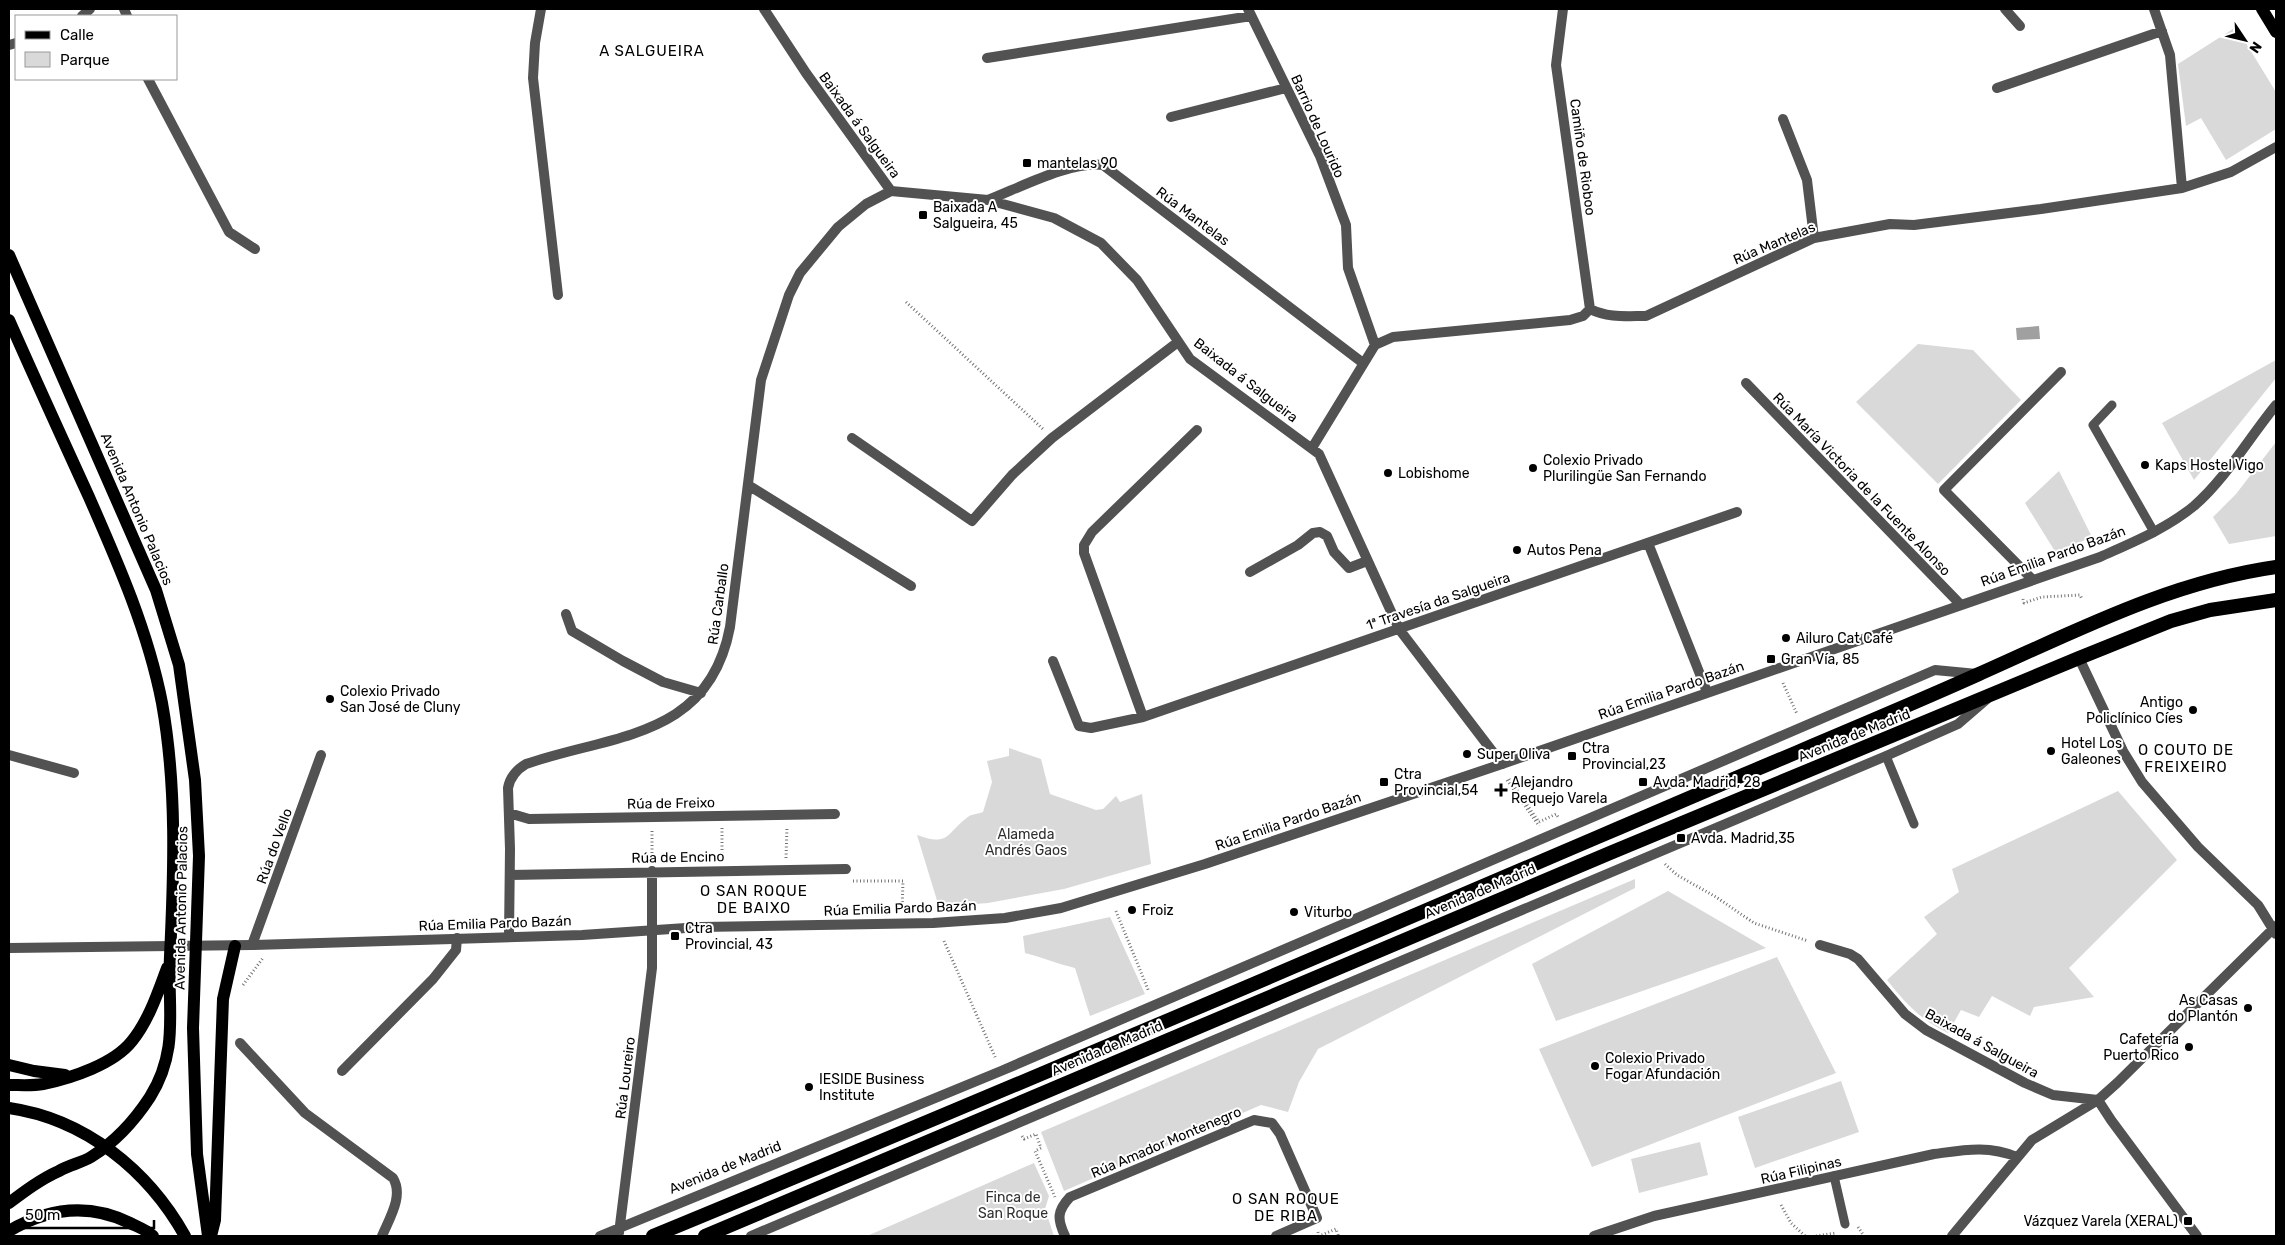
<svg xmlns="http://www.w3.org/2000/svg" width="2285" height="1245" font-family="Rubik,sans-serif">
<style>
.green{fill:#d9d9d9}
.water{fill:#a0a0a0}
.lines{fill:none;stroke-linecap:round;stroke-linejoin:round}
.path{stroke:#747474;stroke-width:3;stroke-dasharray:1 2.5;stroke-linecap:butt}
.service{stroke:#525252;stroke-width:9}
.minor{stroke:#525252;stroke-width:10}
.tertiary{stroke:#525252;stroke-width:10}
.primary{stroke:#000;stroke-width:12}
.trunk{stroke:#000;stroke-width:14}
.poi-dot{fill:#000;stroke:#fff;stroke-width:2}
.labels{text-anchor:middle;stroke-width:4;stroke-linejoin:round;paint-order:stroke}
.street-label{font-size:14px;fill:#000;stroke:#fff}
.poi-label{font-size:14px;fill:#000;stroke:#fff;text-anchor:start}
.park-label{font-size:14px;fill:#303030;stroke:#fff}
.neighbourhood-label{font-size:15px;letter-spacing:1px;fill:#000;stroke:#fff}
</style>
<rect width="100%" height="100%" fill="#fff"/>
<path class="green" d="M 2236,27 L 2276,92 L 2276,129 L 2226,160 L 2201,118 L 2186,126 L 2178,64 Z
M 1918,344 L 1973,350 L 2021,400 L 1938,484 L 1856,402 Z
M 2276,360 L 2276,378 L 2194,480 L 2162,423 Z
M 2276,442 L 2276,536 L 2229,544 L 2213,517 L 2236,494 Z
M 2059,471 L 2092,537 L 2056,553 L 2025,503 Z
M 1009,748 L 1041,759 L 1050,794 L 1096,810 L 1103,809 L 1116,796 L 1120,802 L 1142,794 L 1151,864 L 1064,889 L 988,903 L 939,907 L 917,835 C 950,847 946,833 968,817 C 971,814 978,814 983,812 L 992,782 L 987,761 L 1009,756 Z
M 2118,791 L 2177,860 L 2069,968 L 2094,997 L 2034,1007 L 2030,1016 L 1992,996 L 1979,1017 L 1961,1010 L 1948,1033 C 1921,1020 1905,1003 1887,980 L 1937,934 L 1924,917 L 1959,892 L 1952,869 Z
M 1635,879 L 1635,888 L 1318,1049 L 1299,1082 L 1288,1112 L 1261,1105 L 1064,1191 L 1041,1132 Z
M 1668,891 L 1766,948 L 1556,1021 L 1532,964 Z
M 1110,917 L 1145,994 L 1090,1016 L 1075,968 C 1057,964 1042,957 1025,953 L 1023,936 Z
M 1777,957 L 1836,1073 L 1592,1167 L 1539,1049 Z
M 1841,1081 L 1859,1132 L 1755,1168 L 1738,1117 Z
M 1700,1142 L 1708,1175 L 1639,1193 L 1631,1159 Z
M 1034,1163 L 1049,1196 L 1045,1209 L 1054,1236 L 867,1236 Z"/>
<path class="water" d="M 2039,326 L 2040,339 L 2017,340 L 2016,328 Z"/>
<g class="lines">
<path class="path" d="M 906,302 L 1043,429
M 2023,599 L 2024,603 L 2042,597 L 2080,595 L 2082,599
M 1783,683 L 1797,714
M 1509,779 L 1539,822 L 1556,814 L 1558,817
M 1507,780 L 1539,826
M 722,828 L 722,859
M 786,858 L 787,827
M 652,860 L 652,831
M 1665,864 L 1677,875 L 1716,897 L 1754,923 L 1808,941
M 853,881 L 903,881 L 902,910
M 1116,911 L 1149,992
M 944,941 L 996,1059
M 243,985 L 263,958
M 1022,1136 L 1024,1139 L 1036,1134 L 1041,1148 L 1035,1151 L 1055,1197
M 1781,1205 L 1791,1223 L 1805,1236
M 1858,1227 L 1864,1236
M 1318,1232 L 1319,1236 L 1336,1229 L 1338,1235 L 1336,1236
M 1816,1236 L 1836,1233"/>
<path class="service" d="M 2112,405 L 2093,425 L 2154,532
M 1886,756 L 1914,824
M 1834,1176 L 1845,1224"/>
<path class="minor" d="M 124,9 L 127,16
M 541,9 L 535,43 L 533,78 L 558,295
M 764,9 L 806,73 L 891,191
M 1248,9 L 1320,156 L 1346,225 L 1348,268 L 1375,345
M 1563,9 L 1556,65 L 1590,309
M 2005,9 L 2020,26
M 2154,9 L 2170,55 L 2182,188
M 82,16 L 90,9
M 9,45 L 16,43
M 987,58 L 1251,16
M 148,79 L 229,232 L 255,249
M 1997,88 L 2162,31
M 1171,117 L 1286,88
M 1783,119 L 1807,180 L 1814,238
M 988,200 C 1019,188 1072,160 1103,165 L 1363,363
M 1590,309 C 1608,318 1626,316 1646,316 L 1814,238 L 1890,224 L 1914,225 L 2041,209 L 2182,188 L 2231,172 L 2276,147
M 1375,345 L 1393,337 L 1570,320 L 1583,316 L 1590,309
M 1746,383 L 1960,604
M 852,438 L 972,521 L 1012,475 L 1052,438 L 1178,342
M 1312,448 L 1375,345
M 748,485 L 911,586
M 1648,543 L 1707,692
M 1250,572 L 1298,545 L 1313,533 L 1320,532 L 1327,536 L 1334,552 L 1349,568 L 1367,561
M 2033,580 L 1944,490 L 2061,372
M 566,614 L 572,631 L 623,661 L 663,682 L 701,693
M 2079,658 L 2123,751 L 2142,782 L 2198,847 L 2258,905 L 2276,934
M 1053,661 L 1079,726 L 1091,728 L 1143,717 L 1737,512
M 1143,717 L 1084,553 L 1084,545 L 1092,532 L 1197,430
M 9,755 L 74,773
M 509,813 L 529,819 L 835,814
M 510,875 L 846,869
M 509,936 L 510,849 L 508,788 C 510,777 516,770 526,764 C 613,734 709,739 730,627 L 761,380 L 789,295 L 800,273 L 838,227 L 866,204 L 891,191 L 988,200 L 1054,218 L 1101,243 L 1137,280 L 1190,359 L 1319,454 L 1399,629 L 1502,764
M 252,945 L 321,755
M 1820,945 L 1850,954 L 1858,959 L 1905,1014 L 1926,1030 L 2025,1083 L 2053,1095 L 2098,1100
M 240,1043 L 305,1113 L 393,1178 C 404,1196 389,1219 382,1236
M 342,1071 L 433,979 L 456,950 L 457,938
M 2098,1100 L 2111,1120 L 2197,1236
M 619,1233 L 652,968 L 652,871
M 600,1236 L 1001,1071 L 1935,670 L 1977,674
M 751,1236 L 1886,756 L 1958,724 L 1987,699
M 1065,1236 C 1057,1219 1057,1211 1070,1197 L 1254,1120 L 1272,1123 L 1280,1134 L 1317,1218 L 1276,1236
M 1594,1236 L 1654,1216 L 1934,1154 C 1964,1150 1988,1145 2017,1157
M 1952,1236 L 2032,1140 L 2098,1100 L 2117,1083 L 2276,926"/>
<path class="tertiary" d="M 9,948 L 252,945 L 582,935 L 701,927 L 933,923 L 1005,918 L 1061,908 L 1205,864 L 1502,764 L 2100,557 C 2133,542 2166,529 2194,506 C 2226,478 2249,438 2276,405"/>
<path class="primary" d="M 2262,9 L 2276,32
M 9,255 L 156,590 L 179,665 L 195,780 L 199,856 L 193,1028 L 197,1154 L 208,1236
M 9,320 C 35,379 62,438 89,497 C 118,563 148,631 162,703 C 177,786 174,872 170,956 C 167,1008 180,1049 150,1097 C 135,1120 115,1142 91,1157 C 81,1163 69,1165 59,1171 C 41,1179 25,1191 9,1203
M 9,1065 L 34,1071 L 65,1075
M 9,1085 C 20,1085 33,1086 43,1084 C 72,1078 114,1064 132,1041 C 149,1020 158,992 167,968
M 9,1108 C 85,1119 148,1170 185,1236
M 9,1231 C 48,1208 89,1203 130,1223 C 138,1227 147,1230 153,1236
M 211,1236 L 215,1220 L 223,999 L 235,946"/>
<path class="trunk" d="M 653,1236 C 1017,1086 1380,930 1743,775 C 1821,742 1901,709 1979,674 C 2076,631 2170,582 2276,567
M 705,1236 L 1610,853 L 2079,658 L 2171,621 L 2210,610 L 2276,600"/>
</g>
<g class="poi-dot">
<rect x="1022" y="158" width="10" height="10" rx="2.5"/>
<rect x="918" y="210" width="10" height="10" rx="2.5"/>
<circle cx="2145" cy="465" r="5"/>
<circle cx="1533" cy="468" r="5"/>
<circle cx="1388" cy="473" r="5"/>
<circle cx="1517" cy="550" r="5"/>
<circle cx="1786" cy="638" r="5"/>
<rect x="1766" y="654" width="10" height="10" rx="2.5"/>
<circle cx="330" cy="699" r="5"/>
<circle cx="2193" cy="710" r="5"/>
<circle cx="2051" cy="751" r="5"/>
<circle cx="1467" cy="754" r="5"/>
<rect x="1567" y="751" width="10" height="10" rx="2.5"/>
<rect x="1379" y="777" width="10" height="10" rx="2.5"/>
<rect x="1638" y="777" width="10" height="10" rx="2.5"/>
<path d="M1498.5 782.5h5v5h5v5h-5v5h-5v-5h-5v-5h5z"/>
<rect x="1676" y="833" width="10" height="10" rx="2.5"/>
<circle cx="1132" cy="910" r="5"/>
<circle cx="1294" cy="912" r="5"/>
<rect x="670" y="931" width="10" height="10" rx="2.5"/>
<circle cx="2248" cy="1008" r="5"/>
<circle cx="2189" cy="1047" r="5"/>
<circle cx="1595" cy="1066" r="5"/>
<circle cx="809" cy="1087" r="5"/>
<rect x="2183" y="1216" width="10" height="10" rx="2.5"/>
</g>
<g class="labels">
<g class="street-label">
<text transform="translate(860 125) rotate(54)" y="5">Baixada á Salgueira</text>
<text transform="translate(1318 126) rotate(66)" y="5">Barrio de Lourido</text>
<text transform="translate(1583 157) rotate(82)" y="5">Camiño de Rioboo</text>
<text transform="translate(1193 216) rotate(37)" y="5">Rúa Mantelas</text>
<text transform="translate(1774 243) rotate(-23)" y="5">Rúa Mantelas</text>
<text transform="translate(1246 380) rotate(38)" y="5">Baixada á Salgueira</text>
<text transform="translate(1862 484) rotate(46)" y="5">Rúa María Victoria de la Fuente Alonso</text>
<text transform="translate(137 509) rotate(67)" y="5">Avenida Antonio Palacios</text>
<text transform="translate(2053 556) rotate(-20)" y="5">Rúa Emilia Pardo Bazán</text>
<text transform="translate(1438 601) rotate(-19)" y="5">1ª Travesía da Salgueira</text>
<text transform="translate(718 604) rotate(-82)" y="5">Rúa Carballo</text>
<text transform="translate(1671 690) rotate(-19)" y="5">Rúa Emilia Pardo Bazán</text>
<text transform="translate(1854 735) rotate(-22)" y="5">Avenida de Madrid</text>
<text transform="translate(671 803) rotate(-1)" y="5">Rúa de Freixo</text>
<text transform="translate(1288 821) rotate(-19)" y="5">Rúa Emilia Pardo Bazán</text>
<text transform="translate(274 846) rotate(-70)" y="5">Rúa do Vello</text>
<text transform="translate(678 857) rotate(-1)" y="5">Rúa de Encino</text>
<text transform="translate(1480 891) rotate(-23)" y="5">Avenida de Madrid</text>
<text transform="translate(181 908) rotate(-89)" y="5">Avenida Antonio Palacios</text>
<text transform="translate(900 908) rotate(-2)" y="5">Rúa Emilia Pardo Bazán</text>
<text transform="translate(495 923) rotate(-2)" y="5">Rúa Emilia Pardo Bazán</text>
<text transform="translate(1982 1043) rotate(29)" y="5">Baixada á Salgueira</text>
<text transform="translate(1107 1048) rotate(-23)" y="5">Avenida de Madrid</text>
<text transform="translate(625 1078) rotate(-83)" y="5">Rúa Loureiro</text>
<text transform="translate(1166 1142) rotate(-23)" y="5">Rúa Amador Montenegro</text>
<text transform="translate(725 1167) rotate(-22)" y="5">Avenida de Madrid</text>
<text transform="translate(1801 1170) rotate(-13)" y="5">Rúa Filipinas</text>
</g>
<g class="poi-label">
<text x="1037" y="168">mantelas 90</text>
<text x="933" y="212">Baixada A<tspan x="933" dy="16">Salgueira, 45</tspan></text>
<text x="1543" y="465">Colexio Privado<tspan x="1543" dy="16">Plurilingüe San Fernando</tspan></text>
<text x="2155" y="470">Kaps Hostel Vigo</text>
<text x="1398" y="478">Lobishome</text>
<text x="1527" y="555">Autos Pena</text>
<text x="1796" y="643">Ailuro Cat Café</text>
<text x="1781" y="664">Gran Vía, 85</text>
<text x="340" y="696">Colexio Privado<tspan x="340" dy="16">San José de Cluny</tspan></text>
<text x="2183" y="707" text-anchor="end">Antigo<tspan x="2183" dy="16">Policlínico Cíes</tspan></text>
<text x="2061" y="748">Hotel Los<tspan x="2061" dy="16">Galeones</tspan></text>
<text x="1582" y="753">Ctra<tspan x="1582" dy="16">Provincial,23</tspan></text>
<text x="1477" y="759">Super Oliva</text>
<text x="1394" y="779">Ctra<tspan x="1394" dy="16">Provincial,54</tspan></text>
<text x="1511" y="787">Alejandro<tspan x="1511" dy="16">Requejo Varela</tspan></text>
<text x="1653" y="787">Avda. Madrid, 28</text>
<text x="1691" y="843">Avda. Madrid,35</text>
<text x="1142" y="915">Froiz</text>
<text x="1304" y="917">Viturbo</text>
<text x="685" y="933">Ctra<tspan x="685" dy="16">Provincial, 43</tspan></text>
<text x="2238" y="1005" text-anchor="end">As Casas<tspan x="2238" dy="16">do Plantón</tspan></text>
<text x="2179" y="1044" text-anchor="end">Cafetería<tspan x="2179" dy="16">Puerto Rico</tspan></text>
<text x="1605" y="1063">Colexio Privado<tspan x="1605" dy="16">Fogar Afundación</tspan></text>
<text x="819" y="1084">IESIDE Business<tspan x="819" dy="16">Institute</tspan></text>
<text x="2178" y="1226" text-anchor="end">Vázquez Varela (XERAL)</text>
</g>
<g class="park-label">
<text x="1026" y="839">Alameda<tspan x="1026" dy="16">Andrés Gaos</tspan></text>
<text x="1013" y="1202">Finca de<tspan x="1013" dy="16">San Roque</tspan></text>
</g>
<g class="neighbourhood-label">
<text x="652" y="56">A SALGUEIRA</text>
<text x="2186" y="755">O COUTO DE<tspan x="2186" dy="17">FREIXEIRO</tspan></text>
<text x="754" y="896">O SAN ROQUE<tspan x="754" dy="17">DE BAIXO</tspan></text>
<text x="1286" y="1204">O SAN ROQUE<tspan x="1286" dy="17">DE RIBA</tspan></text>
</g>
</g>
<rect width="2285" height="1245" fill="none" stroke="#000000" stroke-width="20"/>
<rect x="15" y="15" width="162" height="65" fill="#ffffff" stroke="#999999"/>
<rect x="25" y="31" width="25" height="8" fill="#000000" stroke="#999999"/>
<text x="60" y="40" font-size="15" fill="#000000">Calle</text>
<rect x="25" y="52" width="25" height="15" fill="#d9d9d9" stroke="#999999"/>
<text x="60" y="65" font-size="15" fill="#000000">Parque</text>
<g transform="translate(2245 40) rotate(125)" stroke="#ffffff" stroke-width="4" paint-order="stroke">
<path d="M0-4L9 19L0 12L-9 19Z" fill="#000000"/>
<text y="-8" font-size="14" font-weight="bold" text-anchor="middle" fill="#000000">N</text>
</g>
<path d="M18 1220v8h136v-8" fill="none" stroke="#000000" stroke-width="2.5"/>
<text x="25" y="1220" font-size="15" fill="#000000" stroke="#ffffff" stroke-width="4" paint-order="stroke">50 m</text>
</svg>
